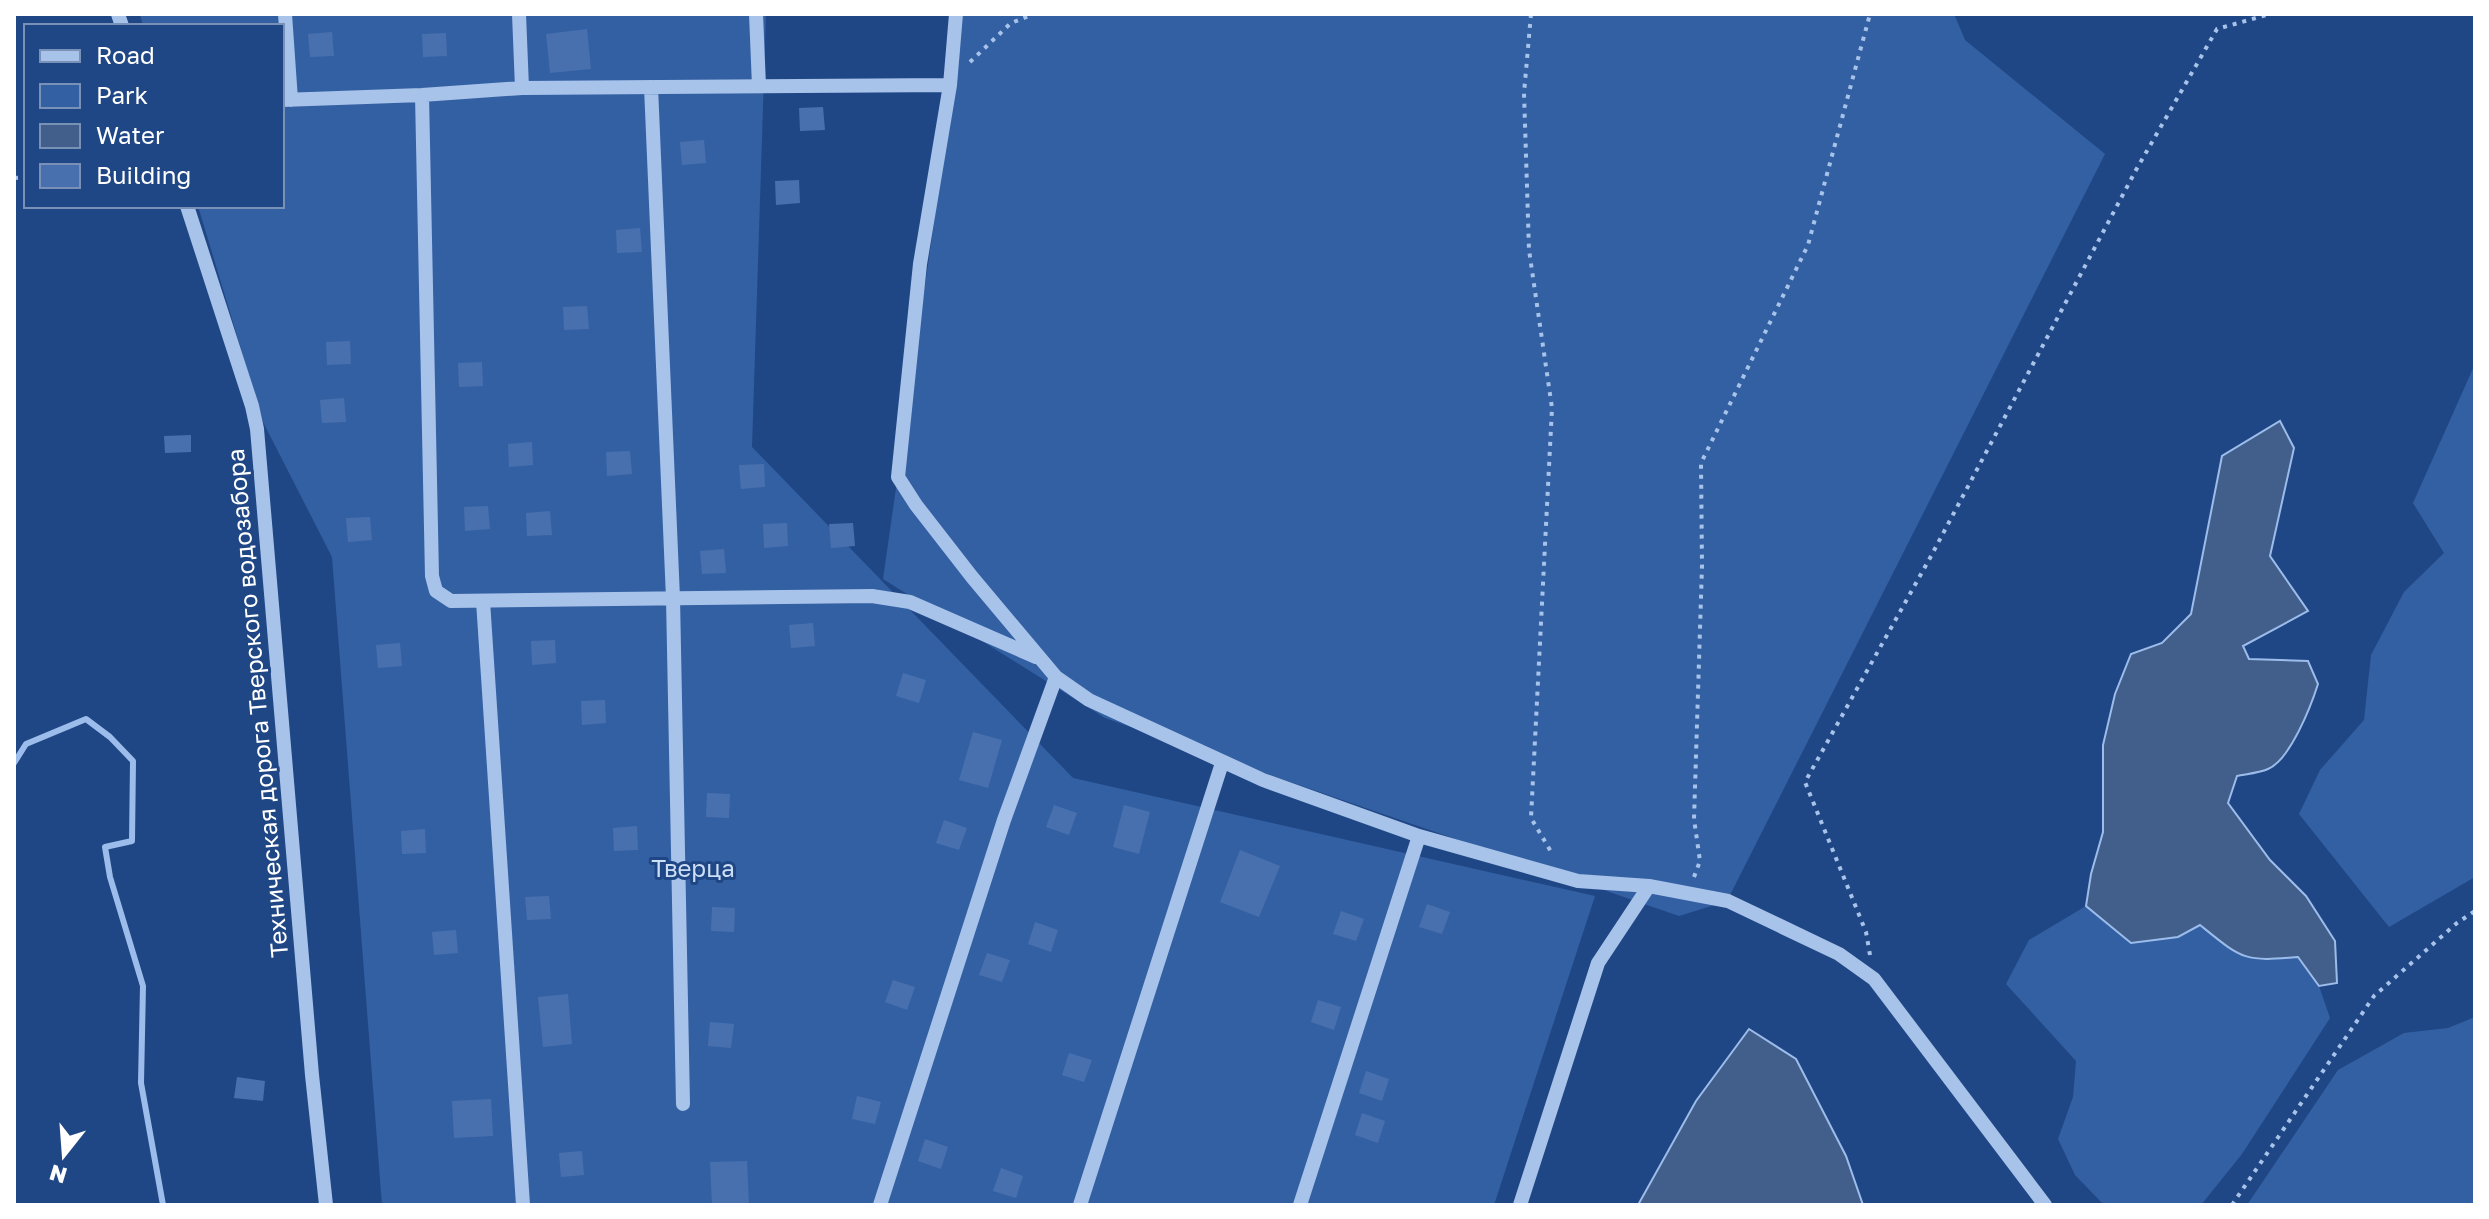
<svg xmlns="http://www.w3.org/2000/svg" width="2489" height="1219" font-family="'Golos Text',sans-serif">
<style>
.green{fill:#3360a3}
.water{fill:#425e8b;stroke:#9cbdeb;stroke-width:2}
.lines{fill:none;stroke-linecap:round;stroke-linejoin:round}
.stream{stroke:#9cbdeb;stroke-width:6}
.building{fill:#4870ae}
.path{stroke:#a8c3ea;stroke-width:4;stroke-dasharray:4 6;stroke-linecap:butt}
.minor{stroke:#a8c3ea;stroke-width:14}
.labels{text-anchor:middle;stroke-width:6;stroke-linejoin:round;paint-order:stroke}
.street-label{font-size:24px;fill:#fff;stroke:#204785}
.park-label{font-size:24px;fill:#cddef7;stroke:#204785}
</style>
<rect width="100%" height="100%" fill="#204785"/>
<path class="green" d="M 140,14 L 766,14 L 752,447 L 1073,778 L 1595,896 L 1494,1205 L 382,1205 L 332,557 L 263,422 L 198,206 L 282,206 L 282,26 L 143,26 Z
M 954,14 L 1954,14 L 1965,40 L 2105,154 L 1727,901 L 1679,916 L 1105,718 L 883,579 L 936,209 Z
M 2475,364 L 2475,877 L 2389,927 L 2299,814 L 2320,770 L 2364,720 L 2371,655 L 2404,592 L 2444,553 L 2413,503 Z
M 2086,906 L 2131,943 L 2178,937 L 2200,925 C 2241,959 2245,963 2298,957 L 2319,986 L 2330,1018 L 2242,1154 L 2201,1205 L 2104,1205 L 2075,1175 L 2058,1139 L 2073,1097 L 2076,1061 L 2006,984 L 2029,940 Z
M 2475,1017 L 2475,1205 L 2247,1205 L 2338,1070 L 2404,1033 L 2448,1028 Z"/>
<path class="water" d="M 2280,421 L 2294,448 L 2270,556 L 2308,611 L 2243,646 L 2249,659 L 2308,661 L 2318,684 C 2311,706 2290,760 2268,769 C 2259,773 2247,774 2237,776 L 2228,803 L 2270,860 L 2306,896 L 2335,941 L 2337,983 L 2319,986 L 2298,957 C 2243,962 2242,959 2200,925 L 2178,937 L 2131,943 L 2086,906 L 2091,874 L 2103,832 L 2103,745 L 2115,694 L 2131,654 L 2162,643 L 2191,614 L 2222,456 Z
M 1749,1029 L 1796,1059 L 1846,1156 L 1863,1205 L 1638,1205 L 1696,1101 Z"/>
<g class="lines">
<path class="stream" d="M 14,763 L 26,744 L 86,719 L 110,737 L 133,761 L 132,841 L 105,847 L 110,877 L 143,986 L 141,1083 L 163,1205"/>
</g>
<path class="building" d="M 587,29 L 591,69 L 550,73 L 546,34 Z
M 332,32 L 334,56 L 310,57 L 308,34 Z
M 446,33 L 447,56 L 423,57 L 422,34 Z
M 823,107 L 825,130 L 800,131 L 799,108 Z
M 704,140 L 706,163 L 682,165 L 680,142 Z
M 799,180 L 800,203 L 776,205 L 775,181 Z
M 640,228 L 642,252 L 617,253 L 616,230 Z
M 587,306 L 589,329 L 564,330 L 563,307 Z
M 350,341 L 351,364 L 327,365 L 326,342 Z
M 482,362 L 483,386 L 459,387 L 458,363 Z
M 344,398 L 346,422 L 322,423 L 320,400 Z
M 191,435 L 191,452 L 165,453 L 164,436 Z
M 532,442 L 533,465 L 509,467 L 508,444 Z
M 630,451 L 632,474 L 607,476 L 606,452 Z
M 764,464 L 765,487 L 741,489 L 739,465 Z
M 488,506 L 490,529 L 465,531 L 464,507 Z
M 550,511 L 552,535 L 527,536 L 526,513 Z
M 370,517 L 372,540 L 348,542 L 346,518 Z
M 787,523 L 788,546 L 764,548 L 763,524 Z
M 853,523 L 855,546 L 831,548 L 829,524 Z
M 724,549 L 726,573 L 702,574 L 700,551 Z
M 813,623 L 815,646 L 791,648 L 789,625 Z
M 555,640 L 556,663 L 532,665 L 531,641 Z
M 400,643 L 402,666 L 378,668 L 376,645 Z
M 903,673 L 926,680 L 919,703 L 896,696 Z
M 605,700 L 606,723 L 582,725 L 581,701 Z
M 973,732 L 1002,740 L 988,788 L 959,780 Z
M 707,793 L 730,794 L 729,818 L 706,817 Z
M 1054,805 L 1077,813 L 1069,835 L 1046,827 Z
M 1124,805 L 1150,812 L 1139,854 L 1113,847 Z
M 944,820 L 967,828 L 959,850 L 936,843 Z
M 637,826 L 638,850 L 614,851 L 613,828 Z
M 425,829 L 426,853 L 402,854 L 401,831 Z
M 1240,850 L 1280,866 L 1259,917 L 1220,902 Z
M 549,896 L 551,919 L 527,920 L 525,897 Z
M 1427,904 L 1450,912 L 1442,934 L 1419,927 Z
M 712,907 L 735,908 L 734,932 L 711,931 Z
M 1341,911 L 1364,919 L 1356,941 L 1333,934 Z
M 1035,922 L 1058,930 L 1051,952 L 1028,944 Z
M 456,930 L 458,953 L 434,955 L 432,932 Z
M 987,953 L 1010,960 L 1002,982 L 979,975 Z
M 893,980 L 915,987 L 907,1010 L 885,1002 Z
M 568,994 L 572,1044 L 543,1047 L 538,997 Z
M 1318,1000 L 1341,1007 L 1334,1030 L 1311,1022 Z
M 710,1022 L 734,1024 L 731,1048 L 708,1046 Z
M 1069,1053 L 1092,1060 L 1084,1082 L 1062,1075 Z
M 1366,1071 L 1389,1079 L 1382,1101 L 1359,1093 Z
M 237,1077 L 265,1081 L 263,1101 L 234,1098 Z
M 857,1096 L 881,1102 L 875,1124 L 852,1119 Z
M 491,1099 L 493,1136 L 454,1138 L 452,1101 Z
M 1362,1113 L 1385,1121 L 1378,1143 L 1355,1135 Z
M 925,1139 L 948,1147 L 941,1169 L 918,1161 Z
M 582,1151 L 584,1175 L 561,1177 L 559,1153 Z
M 747,1161 L 749,1205 L 712,1205 L 710,1162 Z
M 1001,1168 L 1023,1176 L 1016,1198 L 993,1191 Z"/>
<g class="lines">
<path class="path" d="M 1531,14 L 1524,93 L 1529,250 L 1552,408 L 1531,818 L 1553,855
M 970,62 L 1011,23 L 1034,14
M 14,178 L 26,177
M 1694,877 L 1700,861 L 1694,819 L 1702,566 L 1701,463 L 1808,245 L 1870,14
M 1870,955 L 1866,932 L 1805,782 L 1930,558 L 2136,170 L 2217,29 L 2270,14
M 2232,1205 L 2374,996 L 2457,923 L 2475,911"/>
<path class="minor" d="M 118,14 L 122,26
M 285,14 L 291,100
M 519,14 L 522,88
M 756,14 L 759,86
M 956,14 L 950,85 L 920,264 L 898,477 L 916,505 L 972,577 L 1056,677 L 1089,700 L 1263,780 L 1419,836 L 1578,881 L 1649,886 L 1728,901 L 1839,954 L 1874,979 L 2045,1205
M 651,87 L 673,598 L 683,1104
M 422,95 L 432,576 L 436,591 L 451,601 L 872,596 L 910,602 L 1036,657
M 282,100 L 422,95 L 522,88 L 950,85
M 187,206 L 252,406 L 257,429 L 312,1075 L 326,1205
M 483,601 L 523,1205
M 880,1205 L 1004,820 L 1056,677
M 1080,1205 L 1222,763
M 1300,1205 L 1419,836
M 1520,1205 L 1598,963 L 1649,886"/>
</g>
<g class="labels">
<g class="street-label">
<text transform="translate(258 703) rotate(-95)" y="8">Техническая дорога Тверского водозабора</text>
</g>
<g class="park-label">
<text x="693" y="877">Тверца</text>
</g>
</g>
<rect width="2489" height="1219" fill="none" stroke="#ffffff" stroke-width="32"/>
<rect x="24" y="24" width="260" height="184" fill="#204785" stroke="#7991b6" stroke-width="2"/>
<rect x="40" y="50" width="40" height="12" fill="#a8c3ea" stroke="#7991b6" stroke-width="2"/>
<text x="96" y="64" font-size="24" fill="#ffffff">Road</text>
<rect x="40" y="84" width="40" height="24" fill="#3360a3" stroke="#7991b6" stroke-width="2"/>
<text x="96" y="104" font-size="24" fill="#ffffff">Park</text>
<rect x="40" y="124" width="40" height="24" fill="#425e8b" stroke="#7991b6" stroke-width="2"/>
<text x="96" y="144" font-size="24" fill="#ffffff">Water</text>
<rect x="40" y="164" width="40" height="24" fill="#4870ae" stroke="#7991b6" stroke-width="2"/>
<text x="96" y="184" font-size="24" fill="#ffffff">Building</text>
<g transform="translate(64 1155) rotate(197)" stroke="#204785" stroke-width="6" paint-order="stroke">
<path d="M0-6L14 30L0 20L-14 30Z" fill="#ffffff"/>
<text y="-12" font-size="22" font-weight="bold" text-anchor="middle" fill="#ffffff">N</text>
</g>
</svg>
